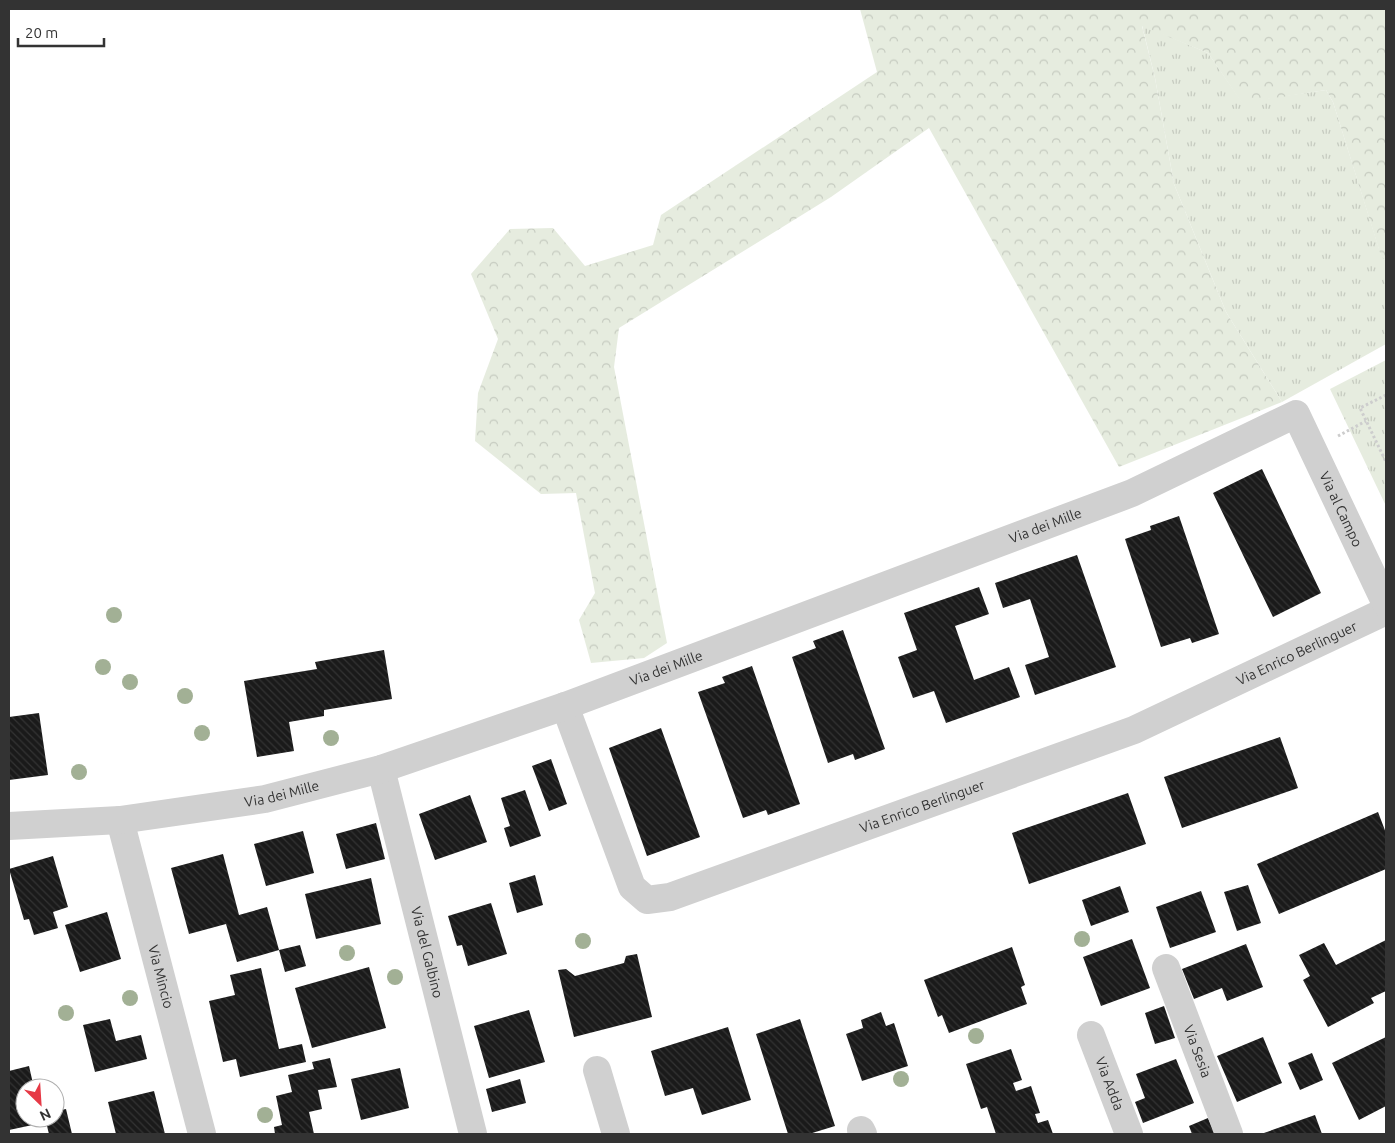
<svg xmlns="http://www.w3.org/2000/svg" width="1395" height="1143" font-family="Ubuntu,sans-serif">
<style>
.grass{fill:url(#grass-tufts)}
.forest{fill:url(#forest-crowns)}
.building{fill:url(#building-back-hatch)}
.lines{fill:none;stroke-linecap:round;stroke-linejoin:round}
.path{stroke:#cdcdcd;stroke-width:3;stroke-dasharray:2.5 2.5;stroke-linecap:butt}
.minor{stroke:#d0d0d0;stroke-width:28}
.tree{fill:#a2b095}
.labels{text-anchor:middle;stroke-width:5;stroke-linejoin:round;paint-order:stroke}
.street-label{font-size:14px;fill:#333;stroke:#fff}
</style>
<defs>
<pattern id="grass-tufts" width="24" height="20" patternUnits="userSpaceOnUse" patternTransform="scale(1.25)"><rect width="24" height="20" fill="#e6ecdf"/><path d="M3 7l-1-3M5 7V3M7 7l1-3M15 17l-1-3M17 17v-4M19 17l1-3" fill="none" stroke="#c6cbc0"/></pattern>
<pattern id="forest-crowns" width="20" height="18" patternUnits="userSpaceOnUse" patternTransform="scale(1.25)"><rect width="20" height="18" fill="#e6ecdf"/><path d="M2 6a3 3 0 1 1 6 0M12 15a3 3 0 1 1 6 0" fill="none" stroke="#c6cbc0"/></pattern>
<pattern id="building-back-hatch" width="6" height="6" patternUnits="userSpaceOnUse" patternTransform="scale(1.25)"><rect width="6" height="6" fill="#1a1a1a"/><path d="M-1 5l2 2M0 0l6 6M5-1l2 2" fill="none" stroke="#333"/></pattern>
</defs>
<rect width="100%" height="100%" fill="#fff"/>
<path class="grass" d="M 1142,25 L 1208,53 L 1242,102 L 1326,90 L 1333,102 L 1381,255 L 1386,261 L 1386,344 L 1282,402 L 1226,312 L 1174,184 L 1155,78 Z
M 1386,360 L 1386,506 L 1330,389 Z"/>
<path class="forest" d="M 860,9 L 1386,9 L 1386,261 L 1381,256 L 1333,102 L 1326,90 L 1242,103 L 1208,53 L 1142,26 L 1155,78 L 1174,184 L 1226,312 L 1282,402 L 1119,467 L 929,128 L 831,197 L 619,328 L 614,367 L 667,643 L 644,658 L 591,663 L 579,620 L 595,593 L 576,493 L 541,494 L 475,441 L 478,393 L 498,339 L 471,274 L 510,229 L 553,228 L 585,266 L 653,245 L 661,215 L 877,72 Z"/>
<path class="building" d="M 1262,469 L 1321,593 L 1273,617 L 1213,493 Z
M 1179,516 L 1219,634 L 1192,643 L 1190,638 L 1161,647 L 1125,539 L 1151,530 L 1150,526 Z
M 1077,555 L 1116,667 L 1035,695 L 1025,665 L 1049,657 L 1030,599 L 1003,608 L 995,583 Z
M 979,587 L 989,614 L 955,626 L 974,680 L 1009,667 L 1020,697 L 946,723 L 934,691 L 913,698 L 898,657 L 917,650 L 904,613 Z
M 843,630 L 885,749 L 855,760 L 853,754 L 828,763 L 792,657 L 816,648 L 813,641 Z
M 384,650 L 392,699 L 324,710 L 324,716 L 289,722 L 294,751 L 257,757 L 244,681 L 317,669 L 315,662 Z
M 752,666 L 800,804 L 768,815 L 766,810 L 743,818 L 698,692 L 725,683 L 722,677 Z
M 39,713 L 48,775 L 9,780 L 9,717 Z
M 661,728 L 700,837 L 647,856 L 609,748 Z
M 1280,737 L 1298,788 L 1182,828 L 1164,777 Z
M 551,759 L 567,804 L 549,811 L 532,766 Z
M 525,790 L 541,836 L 510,847 L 504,828 L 510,826 L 501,798 Z
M 1128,793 L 1146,844 L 1029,884 L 1012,833 Z
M 470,795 L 487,842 L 435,860 L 419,814 Z
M 1378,812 L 1386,833 L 1386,869 L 1279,914 L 1257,864 Z
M 376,823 L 385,859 L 346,869 L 336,834 Z
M 303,831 L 314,873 L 266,886 L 254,844 Z
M 223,854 L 239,915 L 267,907 L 279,950 L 237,962 L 226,924 L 189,934 L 171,868 Z
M 53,856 L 68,907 L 53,912 L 58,928 L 34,935 L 29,919 L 24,920 L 9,869 Z
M 535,875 L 543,905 L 517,913 L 509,883 Z
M 371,878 L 381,924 L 316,939 L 305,894 Z
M 1248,885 L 1261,923 L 1237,931 L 1224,892 Z
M 1120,886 L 1129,912 L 1091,926 L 1082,900 Z
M 1201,891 L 1216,932 L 1170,948 L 1156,907 Z
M 491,903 L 507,954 L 468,966 L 462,945 L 457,946 L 448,916 Z
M 107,912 L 121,959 L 80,972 L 65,925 Z
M 1132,939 L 1150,988 L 1101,1006 L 1083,957 Z
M 1386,940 L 1386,991 L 1371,998 L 1374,1003 L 1328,1027 L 1303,980 L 1310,976 L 1299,955 L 1324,943 L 1336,965 Z
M 1246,944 L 1263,987 L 1227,1001 L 1222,988 L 1194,999 L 1182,969 Z
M 300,945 L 306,966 L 285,972 L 279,950 Z
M 1012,947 L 1025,985 L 1021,987 L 1027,1004 L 949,1033 L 942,1015 L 938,1017 L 924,980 Z
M 637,954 L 652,1017 L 574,1037 L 558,970 L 566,969 L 575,976 L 624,963 L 626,956 Z
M 369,967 L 386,1028 L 312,1048 L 295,988 Z
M 261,968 L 279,1049 L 302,1044 L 306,1062 L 240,1077 L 236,1059 L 223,1062 L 209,1001 L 235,995 L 230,975 Z
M 1164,1006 L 1175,1038 L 1155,1044 L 1145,1013 Z
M 529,1010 L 545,1062 L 489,1078 L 474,1026 Z
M 881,1012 L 886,1026 L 894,1023 L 908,1066 L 862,1081 L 846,1034 L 863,1028 L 861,1020 Z
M 110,1019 L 116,1041 L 141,1035 L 147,1059 L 95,1072 L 83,1025 Z
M 800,1019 L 835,1126 L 809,1134 L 788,1134 L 756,1034 Z
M 728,1027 L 751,1100 L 702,1115 L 693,1088 L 665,1096 L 651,1051 Z
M 1263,1037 L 1282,1083 L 1237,1102 L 1217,1056 Z
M 1386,1037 L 1386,1106 L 1359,1120 L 1332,1063 Z
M 1011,1049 L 1022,1080 L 1013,1083 L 1016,1091 L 1031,1086 L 1040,1113 L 1035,1114 L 1038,1123 L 1048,1120 L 1053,1134 L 996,1134 L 987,1107 L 981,1109 L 966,1064 Z
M 1312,1053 L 1323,1080 L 1300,1090 L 1288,1063 Z
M 330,1058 L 337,1087 L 318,1090 L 322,1109 L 309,1112 L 314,1134 L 275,1134 L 274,1127 L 282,1125 L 276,1096 L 292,1092 L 288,1075 L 314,1069 L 312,1062 Z
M 1176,1059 L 1194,1103 L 1143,1123 L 1135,1102 L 1145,1098 L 1136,1074 Z
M 29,1066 L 34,1088 L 25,1088 L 25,1118 L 41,1118 L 42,1123 L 9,1130 L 9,1071 Z
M 400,1068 L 409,1108 L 361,1120 L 351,1079 Z
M 520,1079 L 526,1103 L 492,1112 L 486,1089 Z
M 154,1091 L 165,1134 L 116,1134 L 108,1102 Z
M 66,1109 L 72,1134 L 49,1134 L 45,1118 L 55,1118 L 55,1111 Z
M 1315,1115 L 1322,1134 L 1261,1134 Z
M 1208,1118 L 1215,1134 L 1192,1134 L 1189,1126 Z"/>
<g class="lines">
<path class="path" d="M 1386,395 L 1360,408 L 1386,462
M 1338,436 L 1366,421"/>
<g class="minor">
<path id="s1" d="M 565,706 L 632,887 L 647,900 L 670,897 L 1134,730 L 1386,611"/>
<path id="s2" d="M 381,769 L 473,1134"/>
<path id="s3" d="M 120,820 L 202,1134"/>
<path id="s4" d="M 9,826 L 120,820 L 265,799 L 381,769 L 565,706 L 1132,493 L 1296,414 L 1386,604"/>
<path id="s5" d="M 1166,968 L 1229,1134"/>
<path id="s6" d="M 1091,1035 L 1129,1134"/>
<path d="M 597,1070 L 616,1134"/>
<path d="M 861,1130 L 863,1134"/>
</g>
</g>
<g class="tree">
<circle cx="114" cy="615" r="8"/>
<circle cx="103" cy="667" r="8"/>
<circle cx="130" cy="682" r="8"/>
<circle cx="185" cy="696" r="8"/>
<circle cx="202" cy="733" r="8"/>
<circle cx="331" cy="738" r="8"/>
<circle cx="79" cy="772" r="8"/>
<circle cx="1082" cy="939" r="8"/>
<circle cx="583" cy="941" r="8"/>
<circle cx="347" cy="953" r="8"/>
<circle cx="395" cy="977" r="8"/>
<circle cx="130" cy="998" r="8"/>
<circle cx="66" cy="1013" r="8"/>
<circle cx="976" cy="1036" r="8"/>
<circle cx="901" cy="1079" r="8"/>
<circle cx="265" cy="1115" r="8"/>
</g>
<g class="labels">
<g class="street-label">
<text dy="5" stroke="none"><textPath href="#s4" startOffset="1465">Via al Campo</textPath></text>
<text dy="5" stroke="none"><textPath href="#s4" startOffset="1085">Via dei Mille</textPath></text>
<text dy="5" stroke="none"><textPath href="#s1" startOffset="909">Via Enrico Berlinguer</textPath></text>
<text dy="5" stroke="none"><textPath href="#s4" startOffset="680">Via dei Mille</textPath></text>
<text dy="5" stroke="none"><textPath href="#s4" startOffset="275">Via dei Mille</textPath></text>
<text dy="5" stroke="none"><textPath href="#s1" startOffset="504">Via Enrico Berlinguer</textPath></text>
<text dy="5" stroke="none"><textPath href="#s2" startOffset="189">Via del Galbino</textPath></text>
<text dy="5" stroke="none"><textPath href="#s3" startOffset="162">Via Mincio</textPath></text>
<text dy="5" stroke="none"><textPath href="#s5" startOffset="89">Via Sesia</textPath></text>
<text dy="5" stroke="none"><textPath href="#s6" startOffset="52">Via Adda</textPath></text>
</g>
</g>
<rect width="1395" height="1143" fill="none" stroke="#333333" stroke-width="20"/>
<g transform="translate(40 1103) rotate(155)"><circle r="24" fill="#ffffff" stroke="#adadad"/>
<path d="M0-4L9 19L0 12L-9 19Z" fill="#e63946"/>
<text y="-8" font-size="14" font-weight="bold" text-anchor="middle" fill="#333333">N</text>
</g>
<path d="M18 38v8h86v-8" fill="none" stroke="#333333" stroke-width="2.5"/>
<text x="25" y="38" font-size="15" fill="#333333" stroke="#ffffff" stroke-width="4" paint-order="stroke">20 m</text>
</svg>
